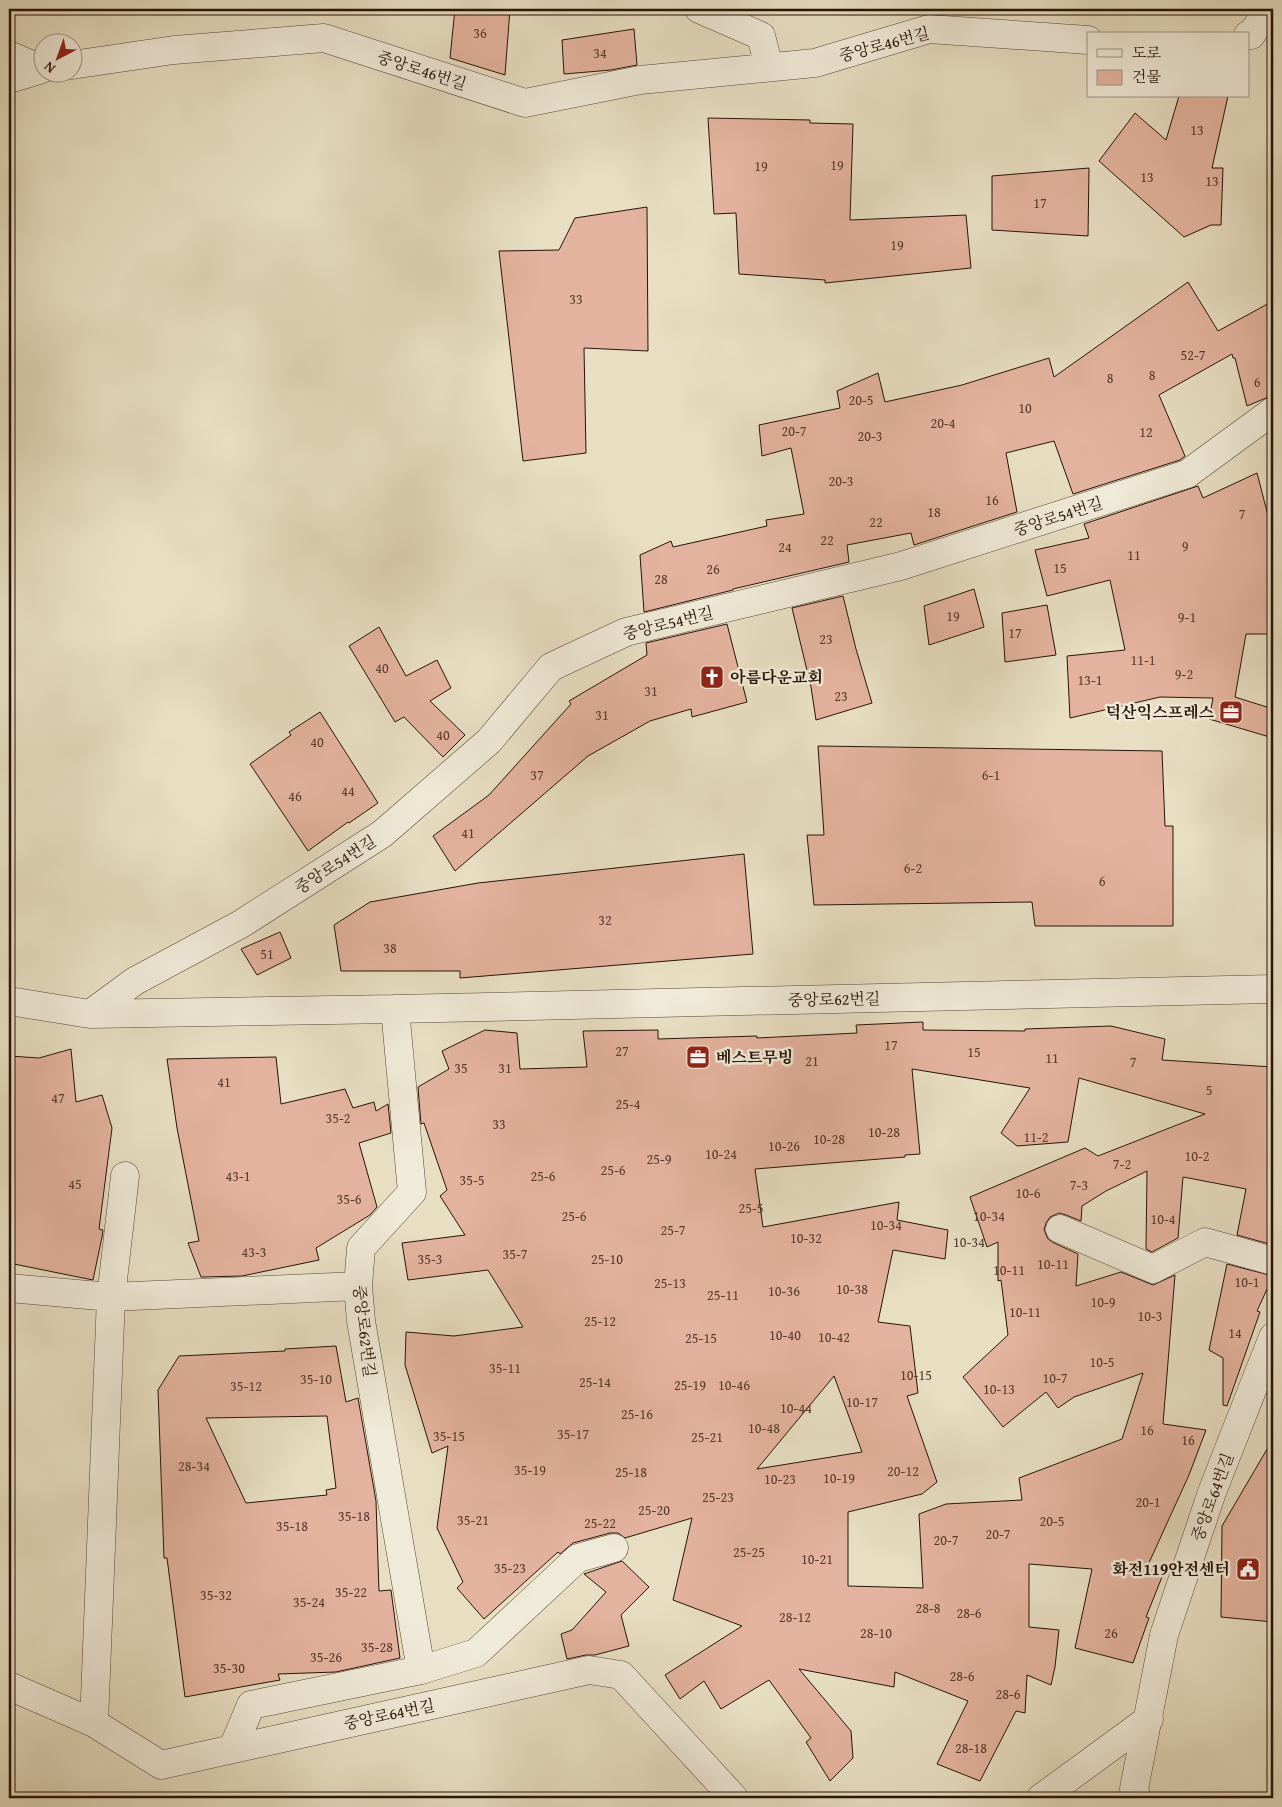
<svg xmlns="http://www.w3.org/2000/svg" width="1282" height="1807" font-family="'Gentium Book Plus','Noto Serif KR',serif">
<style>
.building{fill:#e4b39f;stroke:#261306;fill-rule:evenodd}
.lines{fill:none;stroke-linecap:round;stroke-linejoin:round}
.street-casing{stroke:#564635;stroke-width:29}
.street{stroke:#f0ead8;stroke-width:28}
.labels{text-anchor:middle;stroke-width:5;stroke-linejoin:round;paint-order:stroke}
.number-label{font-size:14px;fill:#563b2c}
.street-label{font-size:16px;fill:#261306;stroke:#f0ead8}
.poi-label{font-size:16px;font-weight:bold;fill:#261306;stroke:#f0ead8;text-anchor:start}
</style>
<rect width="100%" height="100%" fill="#e8dfc3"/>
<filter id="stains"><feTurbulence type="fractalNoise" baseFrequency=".004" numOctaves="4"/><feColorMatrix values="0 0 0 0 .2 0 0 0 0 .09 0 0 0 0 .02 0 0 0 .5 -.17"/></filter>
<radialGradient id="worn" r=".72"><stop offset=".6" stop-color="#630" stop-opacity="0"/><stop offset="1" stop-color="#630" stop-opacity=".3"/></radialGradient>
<path class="building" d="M 455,9 L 510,9 L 505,75 L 450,58 Z
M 634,29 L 637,65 L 611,70 L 564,74 L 562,40 Z
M 1179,96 L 1228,96 L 1212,168 L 1223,168 L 1221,225 L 1211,225 L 1184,237 L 1099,161 L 1135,113 L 1166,140 Z
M 708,118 L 810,120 L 810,123 L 853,124 L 850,220 L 966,215 L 971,268 L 825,283 L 825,280 L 739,274 L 736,213 L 714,214 Z
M 1089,168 L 1088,236 L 992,230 L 992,176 Z
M 647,207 L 648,351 L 584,348 L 586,453 L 523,461 L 499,251 L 559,250 L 575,218 Z
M 1188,282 L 1218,331 L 1273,301 L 1273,395 L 1247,406 L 1235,358 L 1233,358 L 1232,354 L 1159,395 L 1185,456 L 1180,460 L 1073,494 L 1054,441 L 1006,453 L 1017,512 L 914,545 L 911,533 L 847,545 L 849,562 L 733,589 L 733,590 L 644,612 L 640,555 L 671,541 L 673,547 L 767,526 L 766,520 L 804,514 L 791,448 L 762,456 L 759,425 L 840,408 L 837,391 L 878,373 L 885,402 L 962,385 L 1049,358 L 1054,377 Z
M 1257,473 L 1273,535 L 1273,634 L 1246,634 L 1235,697 L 1273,709 L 1273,738 L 1209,719 L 1213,698 L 1160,697 L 1070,718 L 1067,656 L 1125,650 L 1110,580 L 1047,596 L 1035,550 L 1089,538 L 1084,524 L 1198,486 L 1203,498 Z
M 974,589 L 984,627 L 929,645 L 924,606 Z
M 843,596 L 856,649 L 872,703 L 816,720 L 811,687 L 792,608 Z
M 1047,605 L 1056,655 L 1005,662 L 1002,613 Z
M 727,624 L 747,702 L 692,717 L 691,709 L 650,721 L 588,756 L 455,871 L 433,836 L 489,795 L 571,704 L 569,701 L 647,655 L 646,643 Z
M 379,627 L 406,676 L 437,660 L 451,688 L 430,701 L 465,735 L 443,757 L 404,717 L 395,722 L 349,646 Z
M 320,712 L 378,803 L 349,823 L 348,822 L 308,851 L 250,764 L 291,735 L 289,732 Z
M 818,746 L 1162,751 L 1165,826 L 1173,826 L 1173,926 L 1035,926 L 1032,902 L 814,905 L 807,835 L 824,835 Z
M 744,854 L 753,954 L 460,978 L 460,971 L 341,971 L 334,925 L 370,902 L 478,883 Z
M 280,932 L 291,958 L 257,975 L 241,949 Z
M 923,1022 L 923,1030 L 1025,1031 L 1025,1029 L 1111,1026 L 1165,1039 L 1162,1060 L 1273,1067 L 1273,1245 L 1237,1235 L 1246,1189 L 1183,1177 L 1178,1238 L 1152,1252 L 1146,1249 L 1147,1171 L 1106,1191 L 1082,1206 L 1081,1221 L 1066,1215 L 1059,1213 L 1050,1217 L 1046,1223 L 1044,1230 L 1048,1239 L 1054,1243 L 1078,1254 L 1076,1286 L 1121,1272 L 1153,1285 L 1175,1275 L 1163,1424 L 1206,1430 L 1189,1475 L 1148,1565 L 1164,1572 L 1146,1617 L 1149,1618 L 1133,1663 L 1075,1648 L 1092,1569 L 1029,1564 L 1029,1627 L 1059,1630 L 1055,1667 L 1051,1685 L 1027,1675 L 1025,1713 L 1016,1711 L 980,1781 L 937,1764 L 968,1701 L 895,1672 L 894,1687 L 799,1669 L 851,1731 L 853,1758 L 830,1781 L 806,1742 L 811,1738 L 769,1680 L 721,1709 L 704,1681 L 680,1699 L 665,1675 L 742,1626 L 673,1600 L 692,1518 L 625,1538 L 618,1533 L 610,1533 L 573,1543 L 560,1554 L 558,1552 L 484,1619 L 457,1588 L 463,1582 L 437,1528 L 448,1446 L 432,1453 L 405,1365 L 406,1332 L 454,1336 L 523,1327 L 488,1270 L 408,1280 L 402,1243 L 465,1235 L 440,1196 L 447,1190 L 424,1123 L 421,1124 L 418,1087 L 449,1069 L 442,1051 L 485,1030 L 517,1033 L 520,1069 L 587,1067 L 583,1031 L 658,1030 L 658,1039 L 757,1036 L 757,1038 L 857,1033 L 856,1025 ZM 912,1069 L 1030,1088 L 1001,1133 L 1017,1146 L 1068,1142 L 1079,1078 L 1205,1114 L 1098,1156 L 1085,1148 L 970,1197 L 987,1247 L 998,1242 L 998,1281 L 1001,1280 L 1008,1335 L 963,1377 L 1003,1427 L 1046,1392 L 1058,1408 L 1074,1397 L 1143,1373 L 1122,1439 L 1019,1478 L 1022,1500 L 946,1504 L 919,1514 L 923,1588 L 848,1586 L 848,1512 L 922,1494 L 937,1482 L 907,1396 L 918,1393 L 910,1326 L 878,1322 L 893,1250 L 945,1259 L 948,1230 L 897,1220 L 899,1202 L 763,1227 L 755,1169 L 905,1157 L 905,1155 L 920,1154 ZM 834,1376 L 862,1452 L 757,1469 Z
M 71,1049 L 76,1102 L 102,1095 L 112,1128 L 99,1229 L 103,1230 L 102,1237 L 93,1280 L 9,1263 L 9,1056 L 39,1058 Z
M 276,1057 L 281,1104 L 345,1089 L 353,1108 L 374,1102 L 376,1111 L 388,1104 L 391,1133 L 359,1143 L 377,1207 L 370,1215 L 316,1248 L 319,1260 L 242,1276 L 201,1277 L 188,1243 L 199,1241 L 177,1128 L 167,1059 Z
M 1227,1264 L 1273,1276 L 1257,1311 L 1260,1312 L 1227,1406 L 1223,1405 L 1223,1358 L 1209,1350 Z
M 336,1346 L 346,1402 L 358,1398 L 376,1501 L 379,1591 L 391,1590 L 400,1658 L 336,1672 L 278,1674 L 280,1680 L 185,1697 L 167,1558 L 164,1558 L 158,1390 L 179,1356 L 285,1351 L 285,1349 ZM 327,1416 L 336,1488 L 326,1490 L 327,1495 L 246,1503 L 206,1418 Z
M 1273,1439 L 1273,1622 L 1221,1617 L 1222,1526 Z
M 622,1561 L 649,1587 L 621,1615 L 629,1646 L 595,1655 L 586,1655 L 567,1659 L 561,1634 L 572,1630 L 606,1592 L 584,1574 Z"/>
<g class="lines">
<g class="street-casing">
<path id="street" d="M 699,9 L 761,36 L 769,67
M 1248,35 L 1251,35 L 1269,9
M 9,55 L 41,69
M 72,65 L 174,50 L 324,38 L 525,103 L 640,80 L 815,63 L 929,29 L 1088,40
M 9,79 L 42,69
M 9,1001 L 90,1014 L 395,1009 L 1273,989
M 90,1014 L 135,981 L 241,924 L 382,834 L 489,741 L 551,667 L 626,632 L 901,566 L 1187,474 L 1273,411
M 1060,1229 L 1153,1269 L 1205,1242 L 1273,1261
M 9,1288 L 111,1297 L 358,1286
M 421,1670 L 476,1653 L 578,1558 L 614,1548
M 9,1686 L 94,1723 L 161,1765 L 589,1670 L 621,1675 L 734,1798
M 94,1723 L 111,1297 L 125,1176
M 233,1748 L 251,1705 L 421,1670 L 361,1321 L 358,1286 L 361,1248 L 412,1192 L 395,1009
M 1041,1798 L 1149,1719
M 1137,1798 L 1134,1789 L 1164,1635 L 1212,1492 L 1273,1337"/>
</g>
<use href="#street" class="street"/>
</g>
<defs>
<g id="church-square" transform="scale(1.25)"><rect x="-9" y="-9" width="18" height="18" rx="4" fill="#8f2418" stroke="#f0ead8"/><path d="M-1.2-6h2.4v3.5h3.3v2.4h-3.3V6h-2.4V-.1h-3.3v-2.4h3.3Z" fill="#fff"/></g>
<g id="office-square" transform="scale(1.25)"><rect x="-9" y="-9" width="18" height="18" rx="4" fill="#8f2418" stroke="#f0ead8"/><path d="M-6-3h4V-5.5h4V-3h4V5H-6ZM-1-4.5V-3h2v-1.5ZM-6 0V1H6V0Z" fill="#fff"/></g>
<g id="civic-square" transform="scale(1.25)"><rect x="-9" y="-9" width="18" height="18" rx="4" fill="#8f2418" stroke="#f0ead8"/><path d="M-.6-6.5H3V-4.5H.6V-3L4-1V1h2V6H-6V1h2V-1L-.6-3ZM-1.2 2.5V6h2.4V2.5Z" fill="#fff"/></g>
</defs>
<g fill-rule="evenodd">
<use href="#church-square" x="712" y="677"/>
<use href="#office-square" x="1231" y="712"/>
<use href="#office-square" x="698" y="1057"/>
<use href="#civic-square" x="1248" y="1569"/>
</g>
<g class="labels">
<g class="number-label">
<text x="480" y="38">36</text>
<text x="600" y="58">34</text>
<text x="1197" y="135">13</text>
<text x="837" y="170">19</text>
<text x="761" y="171">19</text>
<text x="1147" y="182">13</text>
<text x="1212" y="186">13</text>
<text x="1040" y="208">17</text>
<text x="897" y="250">19</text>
<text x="576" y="304">33</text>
<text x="1193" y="360">52-7</text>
<text x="1152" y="380">8</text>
<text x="1110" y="383">8</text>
<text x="1257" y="387">6</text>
<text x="861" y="405">20-5</text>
<text x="1025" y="413">10</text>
<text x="943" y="428">20-4</text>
<text x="794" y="436">20-7</text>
<text x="1146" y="437">12</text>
<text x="870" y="441">20-3</text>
<text x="841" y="486">20-3</text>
<text x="992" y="505">16</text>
<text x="934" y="517">18</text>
<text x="1242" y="519">7</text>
<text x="876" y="527">22</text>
<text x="827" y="545">22</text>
<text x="1185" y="551">9</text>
<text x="785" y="552">24</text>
<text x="1134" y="560">11</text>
<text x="1060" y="573">15</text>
<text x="713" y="574">26</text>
<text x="661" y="584">28</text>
<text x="953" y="621">19</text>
<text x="1187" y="622">9-1</text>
<text x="1015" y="638">17</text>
<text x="826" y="644">23</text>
<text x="1143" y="665">11-1</text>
<text x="382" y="673">40</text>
<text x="1184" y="679">9-2</text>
<text x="1090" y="685">13-1</text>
<text x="651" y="696">31</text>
<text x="841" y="701">23</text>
<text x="602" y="720">31</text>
<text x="443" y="740">40</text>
<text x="317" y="747">40</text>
<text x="537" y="780">37</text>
<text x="991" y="780">6-1</text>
<text x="348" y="796">44</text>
<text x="295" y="801">46</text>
<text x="468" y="838">41</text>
<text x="913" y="873">6-2</text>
<text x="1102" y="886">6</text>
<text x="605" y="925">32</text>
<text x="390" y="953">38</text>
<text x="267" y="959">51</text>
<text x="891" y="1050">17</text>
<text x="622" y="1056">27</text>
<text x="974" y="1057">15</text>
<text x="1052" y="1063">11</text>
<text x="812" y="1066">21</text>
<text x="1133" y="1067">7</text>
<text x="461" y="1073">35</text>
<text x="505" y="1073">31</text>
<text x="224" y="1087">41</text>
<text x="1209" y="1095">5</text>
<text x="58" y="1103">47</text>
<text x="628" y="1109">25-4</text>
<text x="338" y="1123">35-2</text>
<text x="499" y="1129">33</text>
<text x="884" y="1137">10-28</text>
<text x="1036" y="1142">11-2</text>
<text x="829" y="1144">10-28</text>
<text x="784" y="1151">10-26</text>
<text x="721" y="1159">10-24</text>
<text x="1197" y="1161">10-2</text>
<text x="659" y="1164">25-9</text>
<text x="1122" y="1169">7-2</text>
<text x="613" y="1175">25-6</text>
<text x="238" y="1181">43-1</text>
<text x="543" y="1181">25-6</text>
<text x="472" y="1185">35-5</text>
<text x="75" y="1189">45</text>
<text x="1079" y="1190">7-3</text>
<text x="1028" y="1198">10-6</text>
<text x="349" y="1204">35-6</text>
<text x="751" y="1213">25-5</text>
<text x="574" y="1221">25-6</text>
<text x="989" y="1221">10-34</text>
<text x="1163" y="1224">10-4</text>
<text x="886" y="1230">10-34</text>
<text x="673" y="1235">25-7</text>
<text x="806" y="1243">10-32</text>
<text x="969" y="1247">10-34</text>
<text x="254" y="1257">43-3</text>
<text x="515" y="1259">35-7</text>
<text x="430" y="1264">35-3</text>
<text x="607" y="1264">25-10</text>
<text x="1053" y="1269">10-11</text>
<text x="1009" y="1275">10-11</text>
<text x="1247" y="1287">10-1</text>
<text x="670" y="1288">25-13</text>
<text x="852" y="1294">10-38</text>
<text x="784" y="1296">10-36</text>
<text x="723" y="1300">25-11</text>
<text x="1103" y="1307">10-9</text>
<text x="1025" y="1317">10-11</text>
<text x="1150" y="1321">10-3</text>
<text x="600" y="1326">25-12</text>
<text x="1235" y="1338">14</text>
<text x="785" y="1340">10-40</text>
<text x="834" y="1342">10-42</text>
<text x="701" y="1343">25-15</text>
<text x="1102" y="1367">10-5</text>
<text x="505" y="1373">35-11</text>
<text x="916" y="1380">10-15</text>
<text x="1055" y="1383">10-7</text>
<text x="316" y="1384">35-10</text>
<text x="595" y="1387">25-14</text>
<text x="690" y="1390">25-19</text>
<text x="734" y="1390">10-46</text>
<text x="246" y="1391">35-12</text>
<text x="999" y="1394">10-13</text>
<text x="862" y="1407">10-17</text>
<text x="796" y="1413">10-44</text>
<text x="637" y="1419">25-16</text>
<text x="764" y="1433">10-48</text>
<text x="1147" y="1435">16</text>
<text x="573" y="1439">35-17</text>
<text x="449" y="1441">35-15</text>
<text x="707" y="1442">25-21</text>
<text x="1188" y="1445">16</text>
<text x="194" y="1471">28-34</text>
<text x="530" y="1475">35-19</text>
<text x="903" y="1476">20-12</text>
<text x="631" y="1477">25-18</text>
<text x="839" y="1483">10-19</text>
<text x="780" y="1484">10-23</text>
<text x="718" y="1502">25-23</text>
<text x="1148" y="1507">20-1</text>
<text x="654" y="1515">25-20</text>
<text x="354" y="1521">35-18</text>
<text x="473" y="1525">35-21</text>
<text x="1052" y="1526">20-5</text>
<text x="600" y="1528">25-22</text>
<text x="292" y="1531">35-18</text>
<text x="998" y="1539">20-7</text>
<text x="946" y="1545">20-7</text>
<text x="749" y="1557">25-25</text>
<text x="817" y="1564">10-21</text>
<text x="510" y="1573">35-23</text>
<text x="351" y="1597">35-22</text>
<text x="216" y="1600">35-32</text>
<text x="309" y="1607">35-24</text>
<text x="928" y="1613">28-8</text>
<text x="969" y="1618">28-6</text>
<text x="795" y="1622">28-12</text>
<text x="876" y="1638">28-10</text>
<text x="1111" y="1638">26</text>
<text x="377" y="1652">35-28</text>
<text x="326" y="1662">35-26</text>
<text x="229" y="1673">35-30</text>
<text x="962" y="1681">28-6</text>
<text x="1008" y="1699">28-6</text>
<text x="971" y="1753">28-18</text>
</g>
<g class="street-label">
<text transform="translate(884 44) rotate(-15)" y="6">중앙로46번길</text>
<text transform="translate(422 70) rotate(18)" y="6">중앙로46번길</text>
<text transform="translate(1058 516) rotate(-18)" y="6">중앙로54번길</text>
<text transform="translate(668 623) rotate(-14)" y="6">중앙로54번길</text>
<text transform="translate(335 864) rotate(-33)" y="6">중앙로54번길</text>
<text transform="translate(834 999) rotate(-1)" y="6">중앙로62번길</text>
<text transform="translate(365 1331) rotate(83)" y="6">중앙로62번길</text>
<text transform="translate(1212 1497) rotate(-70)" y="6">중앙로64번길</text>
<text transform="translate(389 1714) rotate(-12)" y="6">중앙로64번길</text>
</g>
<g class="poi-label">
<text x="730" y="683">아름다운교회</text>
<text x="1214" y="718" text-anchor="end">덕산익스프레스</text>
<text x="716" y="1063">베스트무빙</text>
<text x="1230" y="1575" text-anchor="end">화전119안전센터</text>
</g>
</g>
<rect width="1282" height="1807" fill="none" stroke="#e8dfc3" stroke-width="30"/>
<rect x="10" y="10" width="1262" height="1787" fill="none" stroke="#261306" stroke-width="2.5"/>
<rect x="15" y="15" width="1252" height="1777" fill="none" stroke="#261306"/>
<rect x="1087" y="32" width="162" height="65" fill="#f0ead8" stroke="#9f9484"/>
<rect x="1097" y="49" width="25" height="8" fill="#f0ead8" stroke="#9f9484"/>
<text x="1132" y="58" font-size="15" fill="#261306">도로</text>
<rect x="1097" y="70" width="25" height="15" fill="#e4b39f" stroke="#9f9484"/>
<text x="1132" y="82" font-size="15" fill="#261306">건물</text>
<g transform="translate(58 58) rotate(221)"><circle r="24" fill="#f0ead8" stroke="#9f9484"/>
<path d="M0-4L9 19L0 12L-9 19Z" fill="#8f2418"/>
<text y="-8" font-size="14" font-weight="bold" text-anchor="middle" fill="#261306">N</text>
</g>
<rect width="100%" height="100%" filter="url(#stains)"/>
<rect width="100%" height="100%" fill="url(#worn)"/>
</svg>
